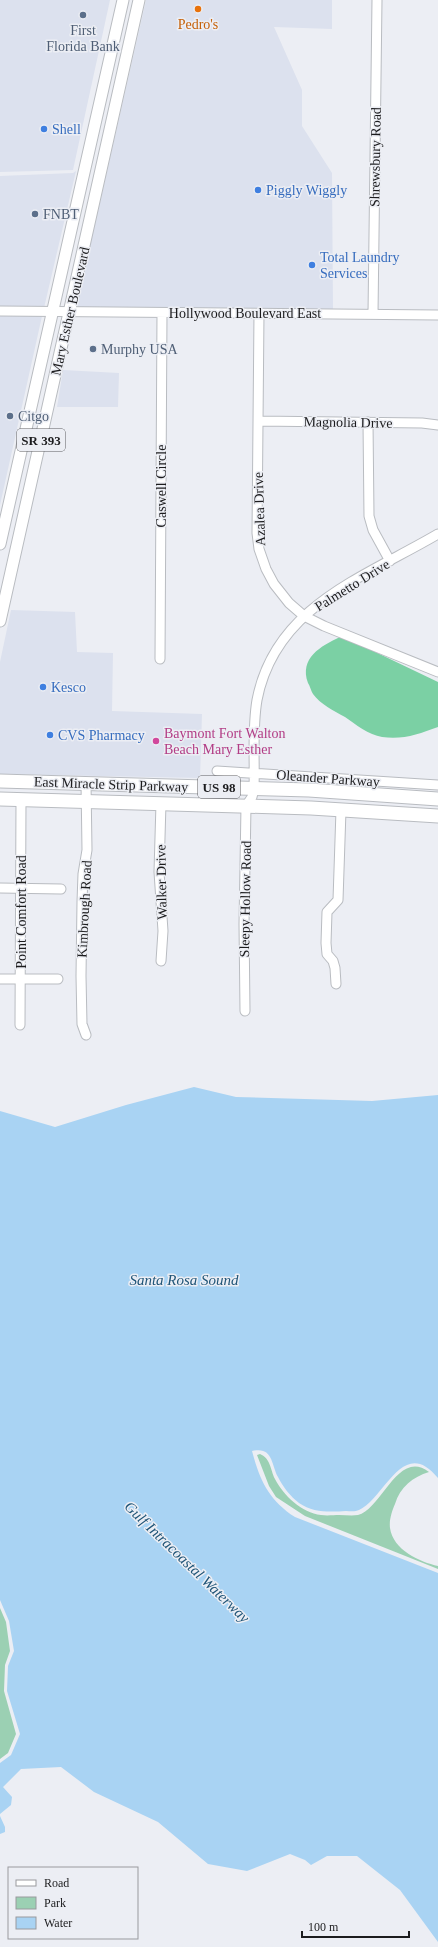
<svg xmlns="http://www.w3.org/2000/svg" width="438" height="1947" font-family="Georgia,serif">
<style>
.built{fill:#dce1ee}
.green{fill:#9bd0b3}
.forest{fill:#7bd0a4}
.water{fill:#a9d3f3}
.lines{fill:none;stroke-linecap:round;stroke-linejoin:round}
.minor-casing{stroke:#b9bcc1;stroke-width:11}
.major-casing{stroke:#b9bcc1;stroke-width:13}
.highway-casing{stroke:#b9bcc1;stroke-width:15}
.minor{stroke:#fff;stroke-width:9}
.major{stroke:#fff;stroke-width:11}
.highway{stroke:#fff;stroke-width:13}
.food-dot{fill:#e8710a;stroke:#eceef4;stroke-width:1.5}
.service-dot{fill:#5c6f8a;stroke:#eceef4;stroke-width:1.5}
.shop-dot{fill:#3f7fe0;stroke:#eceef4;stroke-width:1.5}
.hotel-dot{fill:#d1479c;stroke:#eceef4;stroke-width:1.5}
.labels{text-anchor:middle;stroke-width:3;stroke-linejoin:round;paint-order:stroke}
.shield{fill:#eceef4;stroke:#5a5b5e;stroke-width:1}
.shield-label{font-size:13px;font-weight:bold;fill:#1c1c1e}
.food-label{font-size:14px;fill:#c56008;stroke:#eceef4}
.service-label{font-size:14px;fill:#4e5e75;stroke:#eceef4;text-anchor:start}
.shop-label{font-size:14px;fill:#366cbe;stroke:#eceef4;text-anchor:start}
.street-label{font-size:14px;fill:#1c1c1e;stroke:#eceef4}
.hotel-label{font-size:14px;fill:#b23c85;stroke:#eceef4;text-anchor:start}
.water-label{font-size:15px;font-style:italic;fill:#205578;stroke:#eceef4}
</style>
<rect width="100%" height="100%" fill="#eceef4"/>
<path class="built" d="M 0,0 L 110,0 L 73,170 L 0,172 Z
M 146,0 L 332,0 L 332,29 L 274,27 L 302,90 L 302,126 L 332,173 L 333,310 L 76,308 Z
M 76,171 L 44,308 L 0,307 L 0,176 L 73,173 Z
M 0,316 L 42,316 L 0,505 Z
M 63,370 L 119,373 L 118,407 L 57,407 Z
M 11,610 L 75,612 L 77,652 L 113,653 L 112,711 L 202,714 L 200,778 L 0,774 L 0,662 Z"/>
<path class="green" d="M 260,1454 C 271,1459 270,1469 275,1479 C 283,1495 302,1513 321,1515 C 327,1516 334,1515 339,1515 C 345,1515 352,1516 358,1515 C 382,1509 398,1448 429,1472 C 413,1477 400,1487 395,1504 C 392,1511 389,1520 390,1528 C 393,1550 420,1562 438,1566 L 438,1569 L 305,1516 L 276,1497 L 269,1486 L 257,1455 Z
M 0,1608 L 6,1622 L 10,1651 L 5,1665 L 4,1691 L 16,1734 L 8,1753 L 0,1759 Z"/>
<path class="forest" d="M 340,637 L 367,648 L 438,682 L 438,727 C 419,734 403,740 382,737 C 369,735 355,724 345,717 C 334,711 320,704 313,694 C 311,691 310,686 308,683 C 299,658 321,646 340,637 Z"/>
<path class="water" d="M 194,1087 L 236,1097 L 372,1101 L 438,1095 L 438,1478 C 403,1435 385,1498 359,1510 C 355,1512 350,1511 346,1511 C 330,1512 313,1513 299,1503 C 290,1496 283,1487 278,1477 C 271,1464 273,1446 252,1451 C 260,1481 269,1500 295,1517 L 438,1573 L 438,1942 L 400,1890 L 357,1856 L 327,1856 L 311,1865 L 305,1860 L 290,1854 L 247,1871 L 208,1864 L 158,1822 L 94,1792 L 61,1767 L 21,1769 L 3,1787 L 12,1797 L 11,1805 L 0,1814 L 0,1763 L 11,1755 L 20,1734 L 7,1691 L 8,1666 L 14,1651 L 9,1621 L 0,1600 L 0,1111 L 55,1127 L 126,1105 Z
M 0,1816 L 5,1827 L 5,1832 L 0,1834 Z"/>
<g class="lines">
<g class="minor-casing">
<path id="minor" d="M 0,311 L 438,315
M 259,313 L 257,533 L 259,549 L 266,569 L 274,584 L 289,603 L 304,616 L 324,626 L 438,672
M 373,314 L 377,0
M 258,421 L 422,423 L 438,425
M 368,422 L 369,516 L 373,530 L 390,561
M 160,659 L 162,313
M 217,771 L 438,785
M 86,783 L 87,850 L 83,874 L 82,902 L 81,976 L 82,1024 L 86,1035
M 161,803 L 159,872 L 163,931 L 161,961
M 0,888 L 61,889
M 0,979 L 58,979
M 336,984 L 335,968 L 333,961 L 327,954 L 326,943 L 327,912 L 338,900 L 341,810
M 245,1011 L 244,924 L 246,806 L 252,797 L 254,789 C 255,760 252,729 257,700 C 275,606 365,577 438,534
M 20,1025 L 21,800"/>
</g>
<g class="major-casing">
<path id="major" d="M 0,544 L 123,0
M 0,621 L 139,0"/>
</g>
<g class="highway-casing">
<path id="highway" d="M 0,781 L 309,790 L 438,799
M 0,799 L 311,808 L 438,816"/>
</g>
<use href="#minor" class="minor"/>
<use href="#major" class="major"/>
<use href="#highway" class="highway"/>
</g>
<circle class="food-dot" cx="198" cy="9" r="4"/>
<g class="service-dot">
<circle cx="83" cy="15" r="4"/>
<circle cx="35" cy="214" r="4"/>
<circle cx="93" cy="349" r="4"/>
<circle cx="10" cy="416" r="4"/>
</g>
<g class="shop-dot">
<circle cx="44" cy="129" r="4"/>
<circle cx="258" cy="190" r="4"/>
<circle cx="312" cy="265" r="4"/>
<circle cx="43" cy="687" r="4"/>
<circle cx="50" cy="735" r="4"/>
</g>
<circle class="hotel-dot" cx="156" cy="741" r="4"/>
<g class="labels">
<g class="shield">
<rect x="17" y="429" width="48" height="22" rx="3"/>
<rect x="198" y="776" width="42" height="22" rx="3"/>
</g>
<g class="shield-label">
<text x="41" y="445">SR 393</text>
<text x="219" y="792">US 98</text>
</g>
<g class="food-label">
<text x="198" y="29">Pedro's</text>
</g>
<g class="service-label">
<text x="83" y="35" text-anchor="middle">First<tspan x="83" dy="16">Florida Bank</tspan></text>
<text x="43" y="219">FNBT</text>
<text x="101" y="354">Murphy USA</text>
<text x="18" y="421">Citgo</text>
</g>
<g class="shop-label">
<text x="52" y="134">Shell</text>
<text x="266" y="195">Piggly Wiggly</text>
<text x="320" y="262">Total Laundry<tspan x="320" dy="16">Services</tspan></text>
<text x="51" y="692">Kesco</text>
<text x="58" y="740">CVS Pharmacy</text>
</g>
<g class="street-label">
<text transform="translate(375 157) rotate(-89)" y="5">Shrewsbury Road</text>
<text transform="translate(70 311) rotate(-77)" y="5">Mary Esther Boulevard</text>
<text x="245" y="318">Hollywood Boulevard East</text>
<text transform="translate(348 422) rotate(1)" y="5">Magnolia Drive</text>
<text transform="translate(161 486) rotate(-90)" y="5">Caswell Circle</text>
<text transform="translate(259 509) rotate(-92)" y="5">Azalea Drive</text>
<text transform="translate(352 585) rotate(-32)" y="5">Palmetto Drive</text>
<text transform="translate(328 778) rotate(4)" y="5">Oleander Parkway</text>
<text transform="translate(111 784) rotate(2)" y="5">East Miracle Strip Parkway</text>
<text transform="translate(161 882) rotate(-91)" y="5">Walker Drive</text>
<text transform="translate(245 899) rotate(-89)" y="5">Sleepy Hollow Road</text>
<text transform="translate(84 909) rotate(-87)" y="5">Kimbrough Road</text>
<text transform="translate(21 912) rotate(-90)" y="5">Point Comfort Road</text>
</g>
<g class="hotel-label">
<text x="164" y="738">Baymont Fort Walton<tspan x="164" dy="16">Beach Mary Esther</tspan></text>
</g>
<g class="water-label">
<text x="184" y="1285">Santa Rosa Sound</text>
<text transform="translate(187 1562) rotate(44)" y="5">Gulf Intracoastal Waterway</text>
</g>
</g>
<rect x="8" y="1867" width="130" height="72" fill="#eceef4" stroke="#999a9e"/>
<rect x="16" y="1880" width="20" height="6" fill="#ffffff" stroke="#999a9e"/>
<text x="44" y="1887" font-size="12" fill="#1c1c1e">Road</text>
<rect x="16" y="1897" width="20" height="12" fill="#9bd0b3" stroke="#999a9e"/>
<text x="44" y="1907" font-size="12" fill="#1c1c1e">Park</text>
<rect x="16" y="1917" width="20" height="12" fill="#a9d3f3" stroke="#999a9e"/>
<text x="44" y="1927" font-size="12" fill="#1c1c1e">Water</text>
<path d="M302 1931v6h107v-6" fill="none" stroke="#1c1c1e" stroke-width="2"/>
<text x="308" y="1931" font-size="12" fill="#1c1c1e" stroke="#eceef4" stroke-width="3" paint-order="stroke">100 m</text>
</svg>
